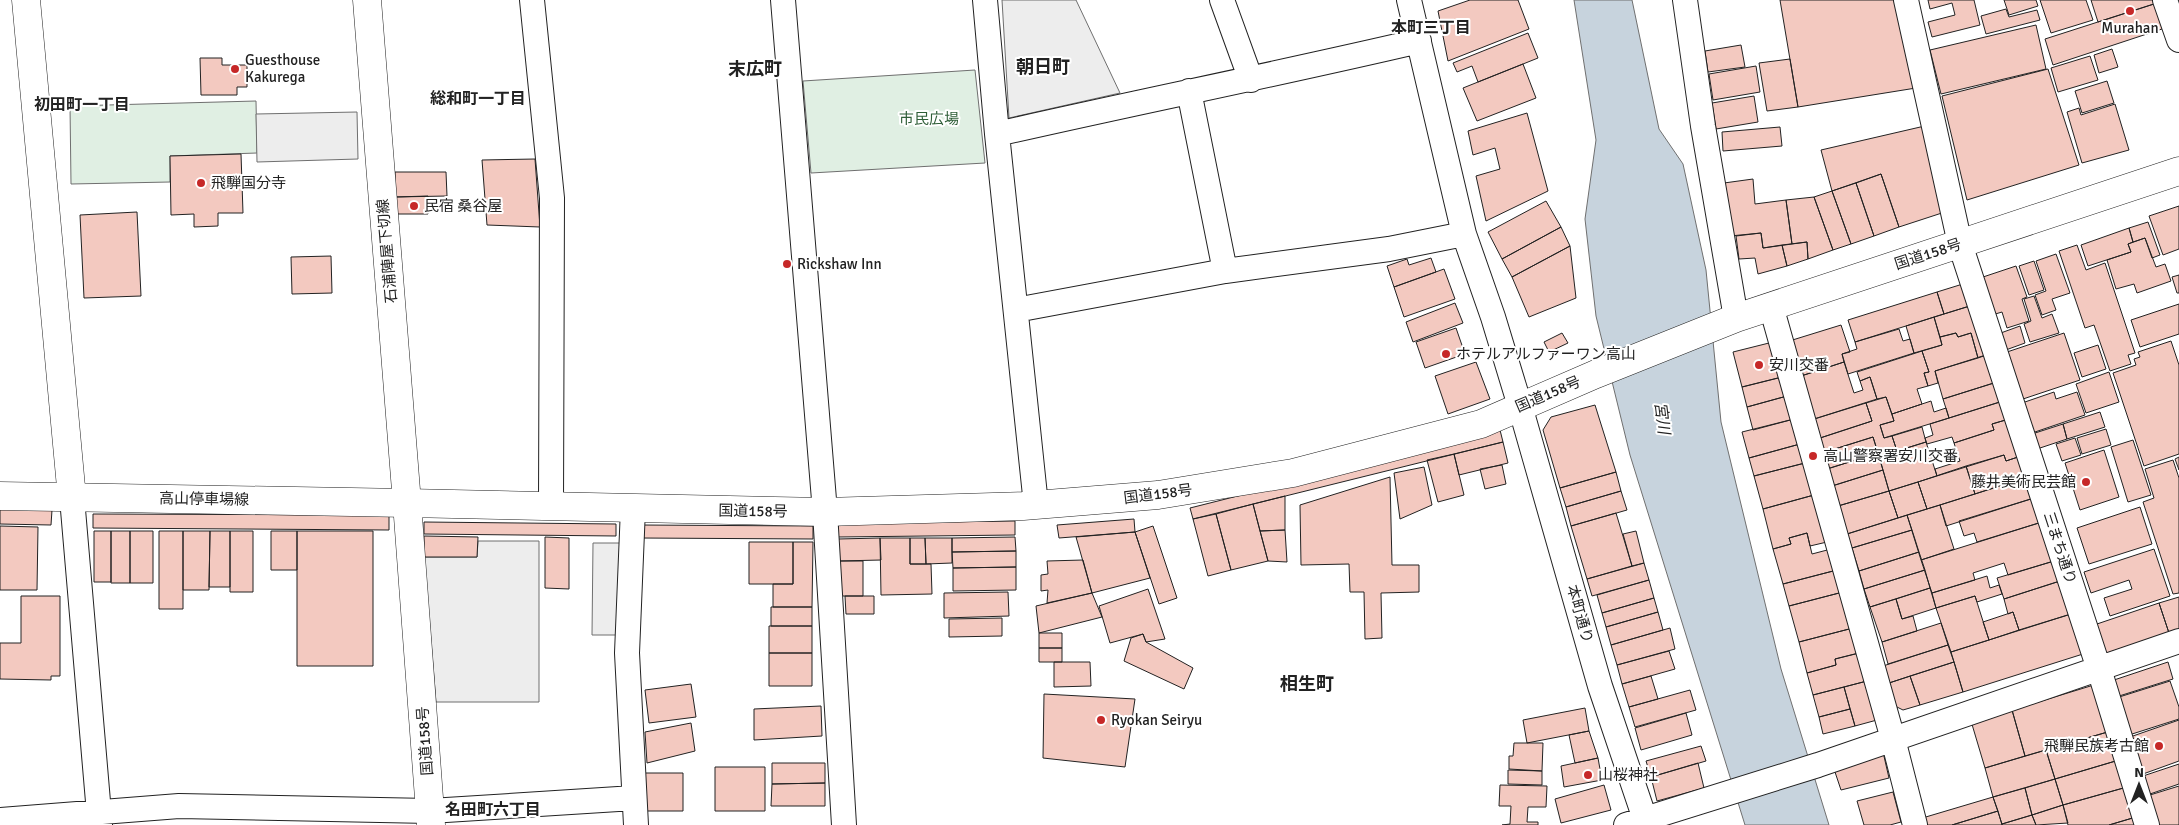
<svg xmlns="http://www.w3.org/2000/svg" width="2179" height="825" font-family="Signika,'Noto Sans JP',sans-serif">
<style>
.green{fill:#e0efe3;stroke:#6f6f6f}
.parking{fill:#ededed;stroke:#6f6f6f}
.water{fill:#c7d3dd;stroke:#6f6f6f}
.building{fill:#f3c9c0;stroke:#222}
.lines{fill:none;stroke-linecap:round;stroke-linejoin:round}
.minor-casing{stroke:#222;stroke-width:26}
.tertiary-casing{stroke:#222;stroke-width:29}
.secondary-casing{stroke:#222;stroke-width:29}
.primary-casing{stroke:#222;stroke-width:29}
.trunk-casing{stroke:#222;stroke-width:29}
.minor{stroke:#fff;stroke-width:24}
.tertiary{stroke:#fff;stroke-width:28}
.secondary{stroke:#fff;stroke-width:28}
.primary{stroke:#fff;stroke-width:28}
.trunk{stroke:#fff;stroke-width:28}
.poi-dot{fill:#c62828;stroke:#fff;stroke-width:2}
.labels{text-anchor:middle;stroke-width:4;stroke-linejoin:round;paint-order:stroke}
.poi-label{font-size:15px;fill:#222;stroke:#fff;text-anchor:start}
.park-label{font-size:15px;fill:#2f5e38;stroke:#fff}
.street-label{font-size:15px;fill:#222;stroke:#fff}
.neighbourhood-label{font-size:16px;font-weight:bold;fill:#222;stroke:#fff}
.water-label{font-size:16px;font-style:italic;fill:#222;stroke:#fff}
.quarter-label{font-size:18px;font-weight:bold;fill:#222;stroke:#fff}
</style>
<rect width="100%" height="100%" fill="#fff"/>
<path class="green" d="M 975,70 L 985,163 L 811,173 L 803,81 Z
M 256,101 L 257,153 L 170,156 L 170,182 L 71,184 L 70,106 Z"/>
<path class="parking" d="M 1002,0 L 1076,0 L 1120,93 L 1009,118 Z
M 357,112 L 358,159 L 257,162 L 256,114 Z
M 478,541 L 539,541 L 539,702 L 436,702 L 424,557 L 477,557 Z
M 593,543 L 620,543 L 618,635 L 592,635 Z"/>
<path class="water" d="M 1574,0 L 1632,0 L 1659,129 L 1683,164 L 1706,270 L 1721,422 L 1781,669 L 1829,825 L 1745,825 L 1630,455 L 1596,316 L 1585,219 L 1596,140 Z"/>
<path class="building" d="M 1470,0 L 1518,0 L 1529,29 L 1448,61 L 1438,11 Z
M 1780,0 L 1897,0 L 1907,59 L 1911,58 L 1916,88 L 1798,107 Z
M 1928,0 L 1974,0 L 1980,25 L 1932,37 L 1928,22 L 1955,15 L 1952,3 L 1930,9 Z
M 2004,0 L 2036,0 L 2038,6 L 2009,15 Z
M 2040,0 L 2086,0 L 2093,20 L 2051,33 Z
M 2091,0 L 2156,0 L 2157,3 L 2098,22 Z
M 2157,3 L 2165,28 L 2053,65 L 2045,39 Z
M 2006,9 L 2009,17 L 2037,10 L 2040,20 L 1986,34 L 1981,16 Z
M 2036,25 L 2046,69 L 1941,94 L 1930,50 Z
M 1528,33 L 1538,58 L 1478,82 L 1472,66 L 1457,72 L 1453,63 Z
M 1741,45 L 1745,67 L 1708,72 L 1705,51 Z
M 2112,49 L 2118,67 L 2099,73 L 2094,55 Z
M 2090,56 L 2098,80 L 2058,92 L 2051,68 Z
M 200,58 L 222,58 L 222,65 L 247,65 L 247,87 L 237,87 L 237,95 L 201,95 Z
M 1790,59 L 1798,107 L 1767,111 L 1759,63 Z
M 1523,64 L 1536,98 L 1477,121 L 1463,88 Z
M 1756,66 L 1760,92 L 1713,100 L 1709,74 Z
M 2048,69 L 2079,165 L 1967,200 L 1942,96 Z
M 2107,81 L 2114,103 L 2082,113 L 2075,91 Z
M 1754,96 L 1758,122 L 1716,129 L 1712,103 Z
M 2115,104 L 2129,150 L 2082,163 L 2067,112 L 2079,108 L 2081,115 Z
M 1527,113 L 1548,191 L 1486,221 L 1476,176 L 1500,169 L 1495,148 L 1473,155 L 1468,131 Z
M 1929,125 L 1948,211 L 1899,227 L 1881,174 L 1832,191 L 1821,150 Z
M 1780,127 L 1782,146 L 1723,151 L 1722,132 Z
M 241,154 L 243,213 L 218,213 L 218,226 L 194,227 L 194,214 L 171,215 L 170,156 Z
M 535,159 L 540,227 L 487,225 L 482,160 Z
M 395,172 L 446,172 L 447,196 L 395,197 Z
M 1881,174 L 1899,227 L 1874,236 L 1856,183 Z
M 1753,179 L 1755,204 L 1786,200 L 1792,244 L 1763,248 L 1761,233 L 1730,236 L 1724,183 Z
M 1856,183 L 1874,236 L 1851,244 L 1832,191 Z
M 1832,191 L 1851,244 L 1833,250 L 1814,197 Z
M 428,196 L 428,214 L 395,214 L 395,197 Z
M 1814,197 L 1833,250 L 1808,259 L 1807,242 L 1792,244 L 1786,200 Z
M 1546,201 L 1561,227 L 1502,259 L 1488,232 Z
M 2179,206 L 2179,249 L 2163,255 L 2149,216 Z
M 137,212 L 141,296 L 84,298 L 80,215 Z
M 2148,222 L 2160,255 L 2152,258 L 2145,238 L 2133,242 L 2129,228 Z
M 1561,227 L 1570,246 L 1512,277 L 1502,259 Z
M 2129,228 L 2133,242 L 2128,244 L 2131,252 L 2088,266 L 2081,245 Z
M 1761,233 L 1763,248 L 1782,245 L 1787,266 L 1758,274 L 1755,258 L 1739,259 L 1736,236 Z
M 2145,238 L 2156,267 L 2165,264 L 2171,281 L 2137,293 L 2134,284 L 2116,289 L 2107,260 L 2131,252 L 2128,244 Z
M 1807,242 L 1808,259 L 1787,266 L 1782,245 Z
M 2077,245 L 2086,270 L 2105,263 L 2135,353 L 2128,355 L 2131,364 L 2110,371 L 2094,325 L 2085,328 L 2059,251 Z
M 1570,246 L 1576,298 L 1529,317 L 1512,277 Z
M 2056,254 L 2070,293 L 2052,299 L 2056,310 L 2042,315 L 2035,295 L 2046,291 L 2036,261 Z
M 331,256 L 332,293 L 292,294 L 291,257 Z
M 1431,258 L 1436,272 L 1394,287 L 1387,266 L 1407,259 L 1409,265 Z
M 2034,261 L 2044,290 L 2029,295 L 2019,266 Z
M 2016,266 L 2027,297 L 2022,299 L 2029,321 L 2007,328 L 2002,312 L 1992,315 L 1980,278 Z
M 1444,269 L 1455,299 L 1404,317 L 1394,287 Z
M 2179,275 L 2179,293 L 2177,293 L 2172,277 Z
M 1966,283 L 1973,305 L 1944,314 L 1937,292 Z
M 1937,292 L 1944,314 L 1855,342 L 1848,320 Z
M 2034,296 L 2042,318 L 2052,314 L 2059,333 L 2030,342 L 2024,324 L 2031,321 L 2024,299 Z
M 1455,303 L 1463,323 L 1413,342 L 1406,322 Z
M 2179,304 L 2179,334 L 2140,347 L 2131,320 Z
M 1973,305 L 1989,354 L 1978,358 L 1971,333 L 1958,337 L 1956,333 L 1940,337 L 1934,317 Z
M 1934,317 L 1942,345 L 1914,353 L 1906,326 Z
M 1841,325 L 1850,352 L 1842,354 L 1844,362 L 1798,377 L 1786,342 Z
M 2020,326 L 2025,343 L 2003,351 L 1998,334 Z
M 1456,328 L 1465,354 L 1425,368 L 1416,342 Z
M 1899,329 L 1903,341 L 1910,339 L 1914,353 L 1848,374 L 1842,354 L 1857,349 L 1855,342 Z
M 1562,333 L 1568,343 L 1549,352 L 1544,342 Z
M 1956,333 L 1958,337 L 1971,333 L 1978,358 L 1935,371 L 1938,383 L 1928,386 L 1924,373 L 1929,372 L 1922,351 L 1942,345 L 1940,337 Z
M 2064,333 L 2080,380 L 2023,399 L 2007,352 Z
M 2171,341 L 2179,365 L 2179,454 L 2144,466 L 2113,373 L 2136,365 L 2134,359 L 2140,357 L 2138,352 Z
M 1773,342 L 1782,377 L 1742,387 L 1733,352 Z
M 2098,345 L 2106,369 L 2082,377 L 2074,353 Z
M 1922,351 L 1929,372 L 1924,373 L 1928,386 L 1917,389 L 1922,404 L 1892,414 L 1886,397 L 1877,399 L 1870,377 L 1860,381 L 1857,372 Z
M 1989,354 L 1997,382 L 1943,399 L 1935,371 Z
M 1476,362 L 1490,399 L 1448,414 L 1435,376 Z
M 1844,362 L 1854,393 L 1863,390 L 1860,381 L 1870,377 L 1877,399 L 1811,420 L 1798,377 Z
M 2109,372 L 2119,402 L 2086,413 L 2076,384 Z
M 1782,377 L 1787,396 L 1747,407 L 1742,387 Z
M 1997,382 L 2003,401 L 1949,418 L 1943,399 Z
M 2054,392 L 2056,399 L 2077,392 L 2085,415 L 2032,433 L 2022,403 Z
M 1787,396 L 1794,419 L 1753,430 L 1747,407 Z
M 1886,397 L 1894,421 L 1880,425 L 1884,438 L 1892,436 L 1896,448 L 1878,453 L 1873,437 L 1822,453 L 1817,439 L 1872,421 L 1866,403 Z
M 1931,401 L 1934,412 L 1946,408 L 1949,418 L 1884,438 L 1880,425 L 1894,421 L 1892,414 Z
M 2003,401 L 2009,419 L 1992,424 L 1994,430 L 1954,443 L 1952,437 L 1927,444 L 1925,438 L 1933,435 L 1930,424 Z
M 1866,403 L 1872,421 L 1817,439 L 1811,420 Z
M 1595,405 L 1616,472 L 1560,488 L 1543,430 L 1551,417 Z
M 2100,412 L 2105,427 L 2067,439 L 2063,424 Z
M 1794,419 L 1800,444 L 1749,458 L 1742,432 Z
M 2009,419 L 2021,456 L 2006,461 L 2004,455 L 1937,476 L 1935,469 L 1960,461 L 1954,443 L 1994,430 L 1992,424 Z
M 2063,424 L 2067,439 L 2037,449 L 2032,434 Z
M 1922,427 L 1926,442 L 1897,451 L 1892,436 Z
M 2106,429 L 2111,445 L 2082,454 L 2077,438 Z
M 1500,430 L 1503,442 L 1193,519 L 1190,508 Z
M 1873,437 L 1878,453 L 1827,469 L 1822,453 Z
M 2075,438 L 2081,455 L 2062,461 L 2056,444 Z
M 2133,440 L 2151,495 L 2128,502 L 2111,447 Z
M 1503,442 L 1508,463 L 1459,475 L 1454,454 Z
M 1926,442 L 1937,476 L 1889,491 L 1878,453 L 1896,448 L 1897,451 Z
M 1800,444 L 1805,463 L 1754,476 L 1749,458 Z
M 2104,450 L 2119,497 L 2080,510 L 2065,463 Z
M 1878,453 L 1883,470 L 1832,486 L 1827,469 Z
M 1454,454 L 1464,495 L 1438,502 L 1427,460 Z
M 2004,455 L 2006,461 L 2021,456 L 2028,477 L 1975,494 L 1966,466 Z
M 2179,457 L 2179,470 L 2175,459 Z
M 2173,460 L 2179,478 L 2179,593 L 2173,594 L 2143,502 L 2154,498 L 2145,469 Z
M 1805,463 L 1814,495 L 1763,509 L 1754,476 Z
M 1502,465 L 1506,484 L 1485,489 L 1480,469 Z
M 1966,466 L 1975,494 L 1927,509 L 1918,482 Z
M 1424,467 L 1432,505 L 1400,519 L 1394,473 Z
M 1883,470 L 1889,491 L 1838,506 L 1832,486 Z
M 1616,472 L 1621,491 L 1566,507 L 1560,488 Z
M 1390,477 L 1392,565 L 1419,565 L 1419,592 L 1381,593 L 1382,638 L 1365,639 L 1364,592 L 1350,592 L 1349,564 L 1301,565 L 1300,505 Z
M 2028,477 L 2034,498 L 1946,526 L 1940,505 Z
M 1918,482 L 1927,509 L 1898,518 L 1889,491 Z
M 1621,491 L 1627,510 L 1571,526 L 1566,507 Z
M 1889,491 L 1898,518 L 1847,534 L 1838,506 Z
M 1814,495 L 1827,542 L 1810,546 L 1807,533 L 1789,538 L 1791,544 L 1773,549 L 1763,509 Z
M 1285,496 L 1285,530 L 1260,531 L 1253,504 Z
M 2034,498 L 2042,522 L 1977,542 L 1974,533 L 1964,536 L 1959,521 Z
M 1253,504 L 1268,561 L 1231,570 L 1216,514 Z
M 1940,505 L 1954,549 L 1921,560 L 1907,515 Z
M 2140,507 L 2152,544 L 2089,564 L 2077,528 Z
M 0,509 L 52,510 L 51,525 L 0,524 Z
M 1616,513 L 1632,566 L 1587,579 L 1571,526 Z
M 93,514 L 389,515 L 389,530 L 93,528 Z
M 1216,514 L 1231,570 L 1208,576 L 1193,519 Z
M 1907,515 L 1912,530 L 1852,548 L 1847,534 Z
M 1134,519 L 1135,532 L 1059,538 L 1057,525 Z
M 1015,521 L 1015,535 L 838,537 L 838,523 Z
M 424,522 L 616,524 L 616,536 L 424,534 Z
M 2042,522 L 2054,561 L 2008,575 L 2004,563 L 1973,573 L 1975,580 L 1932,593 L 1921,560 Z
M 640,525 L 813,526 L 813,539 L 640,538 Z
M 0,526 L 38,527 L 37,590 L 0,590 Z
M 1153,526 L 1177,598 L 1159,604 L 1135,532 Z
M 1285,530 L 1287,562 L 1268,561 L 1260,531 Z
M 1912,530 L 1919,552 L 1859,571 L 1852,548 Z
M 94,531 L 111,531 L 111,582 L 94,582 Z
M 111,531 L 130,531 L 130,583 L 111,583 Z
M 130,531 L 153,531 L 153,583 L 130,583 Z
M 159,531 L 183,531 L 183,609 L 159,609 Z
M 183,531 L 210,531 L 209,590 L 183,590 Z
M 210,531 L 230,531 L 230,587 L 209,587 Z
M 230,531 L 253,531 L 253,592 L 230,592 Z
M 271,531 L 297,531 L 297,570 L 271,570 Z
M 297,531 L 373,531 L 373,666 L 297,666 Z
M 1636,531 L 1644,563 L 1632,566 L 1623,534 Z
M 1135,532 L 1150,578 L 1092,593 L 1076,537 Z
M 1807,533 L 1812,554 L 1831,549 L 1837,570 L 1783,584 L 1773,549 L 1791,544 L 1789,538 Z
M 424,536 L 478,537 L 477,557 L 424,557 Z
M 545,537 L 569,538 L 569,589 L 545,588 Z
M 1015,537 L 1016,551 L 952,552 L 952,538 Z
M 880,538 L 910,538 L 910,564 L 931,564 L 932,594 L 881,595 Z
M 880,538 L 881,560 L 839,561 L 838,539 Z
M 910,538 L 925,538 L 926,564 L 910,564 Z
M 925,538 L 952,538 L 952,563 L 926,564 Z
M 749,542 L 793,542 L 793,584 L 749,584 Z
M 793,542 L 813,542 L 812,607 L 773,607 L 773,584 L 793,584 Z
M 2154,549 L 2170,596 L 2110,616 L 2104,598 L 2132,589 L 2129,580 L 2091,593 L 2084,572 Z
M 1016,551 L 1016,567 L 953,568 L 952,552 Z
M 1919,552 L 1925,570 L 1864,589 L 1859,571 Z
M 1083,560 L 1092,593 L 1047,603 L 1048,590 L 1041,591 L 1041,575 L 1048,574 L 1047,561 Z
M 839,561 L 863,561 L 863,596 L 839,596 Z
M 2054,561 L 2060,581 L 2004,599 L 1997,578 Z
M 1644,563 L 1649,580 L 1592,596 L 1587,579 Z
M 1016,567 L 1016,590 L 953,591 L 953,568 Z
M 1837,570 L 1843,592 L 1789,606 L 1783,584 Z
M 1925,570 L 1930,588 L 1870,607 L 1864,589 Z
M 1987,576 L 1990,588 L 1999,585 L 2002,594 L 1977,602 L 1975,596 L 1936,608 L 1932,593 Z
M 1649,580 L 1654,598 L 1602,613 L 1597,595 Z
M 2060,581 L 2071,614 L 2019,630 L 2013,612 L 2008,614 L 2004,599 Z
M 1930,588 L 1936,608 L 1902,619 L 1896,599 Z
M 1148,589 L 1165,639 L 1146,642 L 1143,634 L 1110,643 L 1099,606 Z
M 1008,592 L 1009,616 L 944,618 L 944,593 Z
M 1843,592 L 1853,628 L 1799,642 L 1789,606 Z
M 1092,593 L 1102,617 L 1039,633 L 1036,606 Z
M 21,596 L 60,596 L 60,676 L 51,676 L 51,680 L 0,679 L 0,643 L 21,643 Z
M 845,596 L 874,596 L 874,614 L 846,614 Z
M 1975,596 L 1989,640 L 1951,652 L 1936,608 Z
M 2179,597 L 2179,630 L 2169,633 L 2159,603 Z
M 1654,598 L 1658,612 L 1606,627 L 1602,613 Z
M 1896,599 L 1902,619 L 1913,616 L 1917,631 L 1882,642 L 1870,607 Z
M 2159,603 L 2169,633 L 2104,654 L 2094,625 Z
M 771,607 L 812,607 L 812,626 L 771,626 Z
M 1658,612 L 1663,630 L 1611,645 L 1606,627 Z
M 2013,612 L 2019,630 L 1989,640 L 1983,622 Z
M 2071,614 L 2083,654 L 1963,692 L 1951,652 Z
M 1002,618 L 1002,636 L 949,637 L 949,619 Z
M 1941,623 L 1948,645 L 1888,664 L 1882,642 Z
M 769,626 L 812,626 L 812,653 L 769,653 Z
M 1670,628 L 1675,649 L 1617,665 L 1611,645 Z
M 1853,628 L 1859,653 L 1835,659 L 1836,665 L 1807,673 L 1799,642 Z
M 1039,633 L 1062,633 L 1062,648 L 1039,648 Z
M 1143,634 L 1146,642 L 1193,668 L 1184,689 L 1124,661 L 1131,638 Z
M 1948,645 L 1954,662 L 1889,683 L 1883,666 Z
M 1039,648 L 1062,648 L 1062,662 L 1039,662 Z
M 1669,651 L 1675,669 L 1622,684 L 1617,665 Z
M 769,653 L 812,653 L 812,686 L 769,686 Z
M 1859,653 L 1867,681 L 1813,695 L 1807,673 L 1836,665 L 1835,659 Z
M 1054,662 L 1090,662 L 1091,686 L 1054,687 Z
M 1954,662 L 1963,692 L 1920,705 L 1910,676 Z
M 2168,662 L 2173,679 L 2116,697 L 2111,681 Z
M 1651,676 L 1658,699 L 1629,707 L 1622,684 Z
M 1910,676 L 1920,705 L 1903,710 L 1895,706 L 1889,683 Z
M 1867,681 L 1877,720 L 1855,726 L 1844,687 Z
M 2170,681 L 2179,707 L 2179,719 L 2129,735 L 2116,698 Z
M 691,684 L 696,717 L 649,723 L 645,690 Z
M 2097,684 L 2111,731 L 2025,756 L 2012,710 Z
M 1844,687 L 1850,709 L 1819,717 L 1813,695 Z
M 1690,690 L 1696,710 L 1635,727 L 1629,707 Z
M 1044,694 L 1135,699 L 1125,767 L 1043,758 Z
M 821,706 L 822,736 L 754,740 L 754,709 Z
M 1585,708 L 1589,731 L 1527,743 L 1523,720 Z
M 1850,709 L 1855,726 L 1823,734 L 1819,717 Z
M 2012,710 L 2025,756 L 1985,768 L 1971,721 Z
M 1686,713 L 1692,735 L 1641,750 L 1635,728 Z
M 2179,720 L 2179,761 L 2143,774 L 2130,737 Z
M 691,723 L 695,751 L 647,763 L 645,732 Z
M 1589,731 L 1598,758 L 1575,763 L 1569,735 Z
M 2111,731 L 2119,760 L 2055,779 L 2046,750 Z
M 1514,743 L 1543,743 L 1542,771 L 1509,769 L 1509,756 L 1513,756 Z
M 1701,746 L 1706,761 L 1651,777 L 1646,761 Z
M 2046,750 L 2055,779 L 1993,797 L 1985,768 Z
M 1883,752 L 1889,778 L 1841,790 L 1834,769 Z
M 1598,758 L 1602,780 L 1564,787 L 1561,766 Z
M 2119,760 L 2127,787 L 2063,805 L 2055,779 Z
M 772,763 L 825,763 L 825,783 L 772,784 Z
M 1698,763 L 1704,788 L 1657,801 L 1651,777 Z
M 2179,764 L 2179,784 L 2150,794 L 2143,776 Z
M 715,767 L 765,767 L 765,811 L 715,811 Z
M 1508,770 L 1542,771 L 1542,785 L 1508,784 Z
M 643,773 L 683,773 L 683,811 L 643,811 Z
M 2055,779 L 2063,805 L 2032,815 L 2025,788 Z
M 825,783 L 825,806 L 771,806 L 772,784 Z
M 1500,785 L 1547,786 L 1546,807 L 1528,807 L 1527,822 L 1538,822 L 1538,825 L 1502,825 L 1510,824 L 1511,806 L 1499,806 Z
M 1604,785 L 1611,810 L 1561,823 L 1555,799 Z
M 2179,786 L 2179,825 L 2159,825 L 2150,795 Z
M 2127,787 L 2136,817 L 2109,825 L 2068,825 L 2063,805 Z
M 2025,788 L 2032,815 L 2002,824 L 1993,797 Z
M 1893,792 L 1901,822 L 1890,825 L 1864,825 L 1857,801 Z
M 1993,797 L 1998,811 L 1952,825 L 1921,825 L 1919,819 Z
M 2063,805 L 2068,823 L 2036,825 L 2032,815 Z
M 1998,811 L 2002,825 L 1952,825 Z
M 2032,815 L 2036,825 L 2002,825 L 2002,824 Z
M 2136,817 L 2138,825 L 2109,825 Z"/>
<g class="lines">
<g class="minor-casing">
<path id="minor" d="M 532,0 L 552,198 L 551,506
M 783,0 L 825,512 L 844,825
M 985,0 L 997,134 L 1036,505
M 1222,0 L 1251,80
M 1409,0 L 1464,234 L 1493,317 L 1520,406 L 1600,686 L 1647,825
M 1685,0 L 1703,126 L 1736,318
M 1906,0 L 1960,244 L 2099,669 L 2147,825
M 2165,0 L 2179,40
M 1189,91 L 1225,271
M 997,134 C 1137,102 1278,74 1419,41
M 1771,306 L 1893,739 L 1915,825
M 1016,310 L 1225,271 L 1389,249 L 1464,234
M 72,498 L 100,825
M 633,508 L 627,653 L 636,825
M 0,820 L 179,806 L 430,811 L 634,798
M 1626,825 L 1818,765 L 2179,641"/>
</g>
<g class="tertiary-casing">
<path id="tertiary" d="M 26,0 L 72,498"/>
</g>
<g class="secondary-casing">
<path id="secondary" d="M 367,0 L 407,503"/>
</g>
<g class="primary-casing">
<path id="primary" d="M 0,496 L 407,503"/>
</g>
<g class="trunk-casing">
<path id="trunk" d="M 431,825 L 407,503 L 825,512 L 1023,506 L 1158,495 L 1293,473 L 1481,424 L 1596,374 L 1736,318 L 2179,171"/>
</g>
<use href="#minor" class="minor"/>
<use href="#tertiary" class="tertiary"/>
<use href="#secondary" class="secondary"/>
<use href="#primary" class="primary"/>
<use href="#trunk" class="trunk"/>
</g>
<g class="poi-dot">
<circle cx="2130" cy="11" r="5"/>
<circle cx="235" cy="69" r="5"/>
<circle cx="201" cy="183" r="5"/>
<circle cx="414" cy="206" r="5"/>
<circle cx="787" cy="264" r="5"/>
<circle cx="1446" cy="354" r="5"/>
<circle cx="1759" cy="365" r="5"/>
<circle cx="1813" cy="456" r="5"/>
<circle cx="2086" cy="482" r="5"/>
<circle cx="1101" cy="720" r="5"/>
<circle cx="2159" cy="746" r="5"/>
<circle cx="1588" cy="775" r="5"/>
</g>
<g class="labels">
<g class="poi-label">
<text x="2130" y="33" text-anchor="middle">Murahan</text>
<text x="245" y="65">Guesthouse<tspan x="245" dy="17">Kakurega</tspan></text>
<text x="211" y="188">飛騨国分寺</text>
<text x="424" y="211">民宿 桑谷屋</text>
<text x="797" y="269">Rickshaw Inn</text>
<text x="1456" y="359">ホテルアルファーワン高山</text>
<text x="1769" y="370">安川交番</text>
<text x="1823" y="461">高山警察署安川交番</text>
<text x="2076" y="487" text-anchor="end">藤井美術民芸館</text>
<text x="1111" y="725">Ryokan Seiryu</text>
<text x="2149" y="751" text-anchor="end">飛騨民族考古館</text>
<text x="1598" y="780">山桜神社</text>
</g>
<g class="park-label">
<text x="929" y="124">市民広場</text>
</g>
<g class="street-label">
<text transform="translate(387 251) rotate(-95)" y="5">石浦陣屋下切線</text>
<text transform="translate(1928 254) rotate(-18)" y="5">国道158号</text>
<text transform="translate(1548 394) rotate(-23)" y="5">国道158号</text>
<text transform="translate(1158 494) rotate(-7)" y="5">国道158号</text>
<text transform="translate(204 499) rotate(1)" y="5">高山停車場線</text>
<text transform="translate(753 511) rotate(1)" y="5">国道158号</text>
<text transform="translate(2060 548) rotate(72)" y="5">三まち通り</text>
<text transform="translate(1580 614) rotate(74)" y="5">本町通り</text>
<text transform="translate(425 741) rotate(-94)" y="5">国道158号</text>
</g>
<g class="neighbourhood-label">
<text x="1431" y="33">本町三丁目</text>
<text x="478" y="104">総和町一丁目</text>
<text x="82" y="110">初田町一丁目</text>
<text x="493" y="815">名田町六丁目</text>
</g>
<g class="water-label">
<text transform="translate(1663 418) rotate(83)" y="6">宮川</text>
</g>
<g class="quarter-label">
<text x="1043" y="73">朝日町</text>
<text x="755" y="75">末広町</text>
<text x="1307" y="690">相生町</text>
</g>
</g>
<g transform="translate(2139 785)" stroke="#ffffff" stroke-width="4" paint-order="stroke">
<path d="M0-4L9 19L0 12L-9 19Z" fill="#222222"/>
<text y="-8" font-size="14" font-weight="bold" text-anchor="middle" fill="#222222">N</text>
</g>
</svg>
